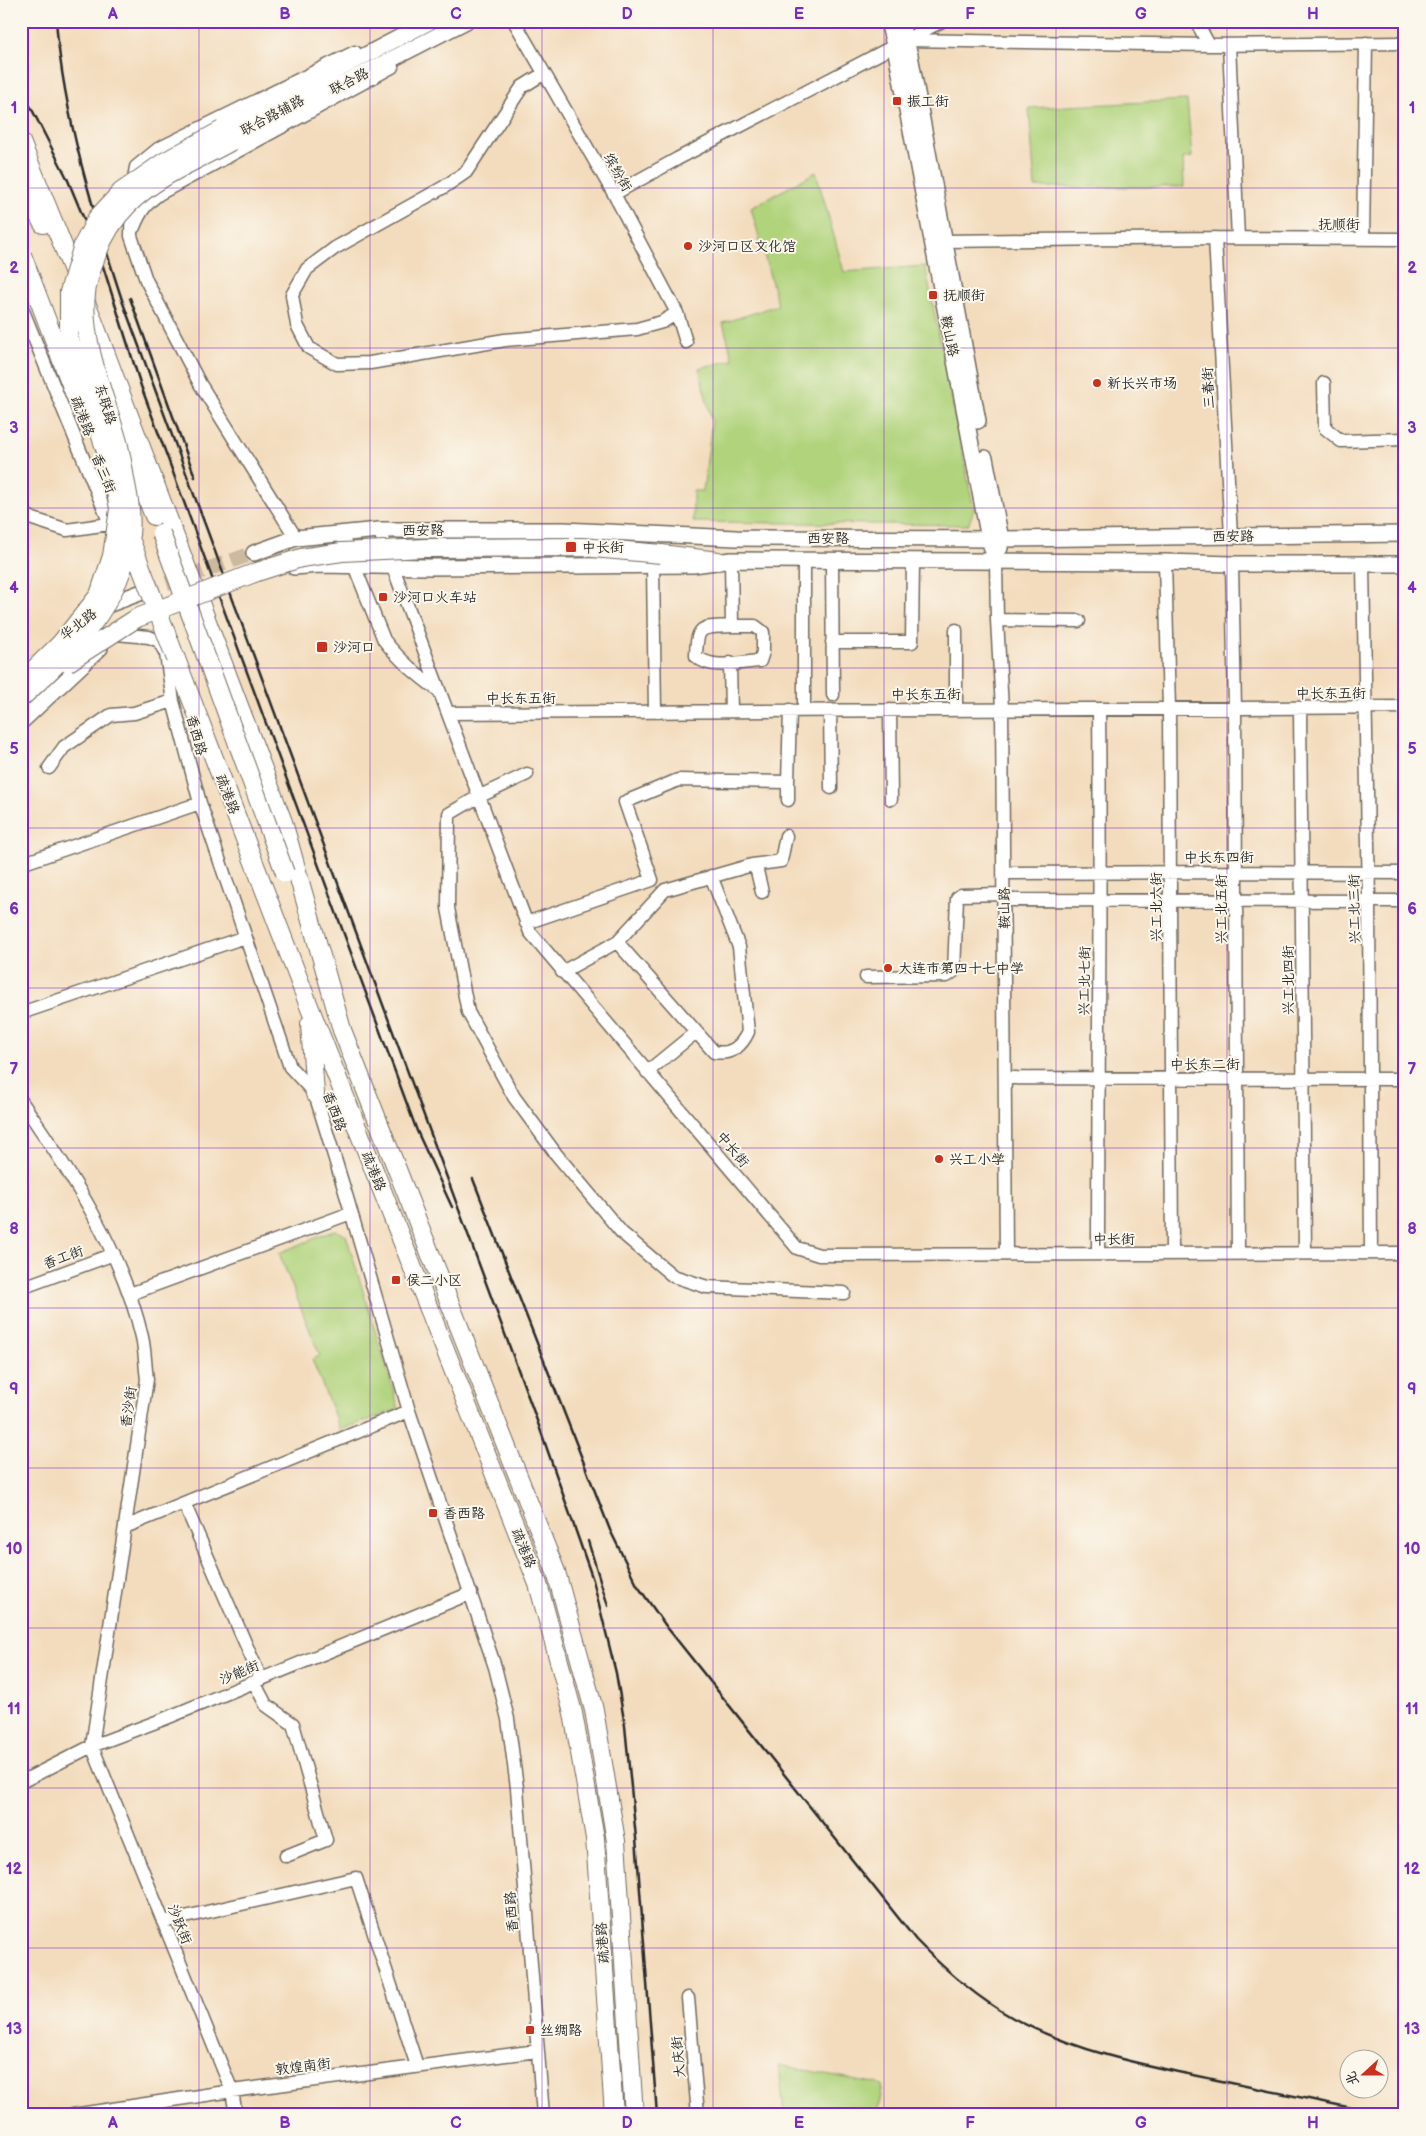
<svg xmlns="http://www.w3.org/2000/svg" width="1426" height="2136" font-family="'Balsamiq Sans','LXGW WenKai TC',sans-serif">
<style>
.green{fill:#b0d37c;stroke:#6e7f54}
.lines{fill:none;stroke-linecap:round;stroke-linejoin:round}
.major-tunnel{stroke:#cbb9a0;stroke-width:15;stroke-dasharray:15 8;stroke-linecap:butt}
.minor-casing{stroke:#71695e;stroke-width:15}
.major-casing{stroke:#71695e;stroke-width:18}
.highway-casing{stroke:#71695e;stroke-width:20}
.minor{stroke:#fff;stroke-width:12}
.major{stroke:#fff;stroke-width:15}
.highway{stroke:#fff;stroke-width:18}
.rail{stroke:#2b2b2b;stroke-width:2.5}
.highway-bridge-casing{stroke:#71695e;stroke-width:20;stroke-linecap:butt}
.highway-bridge{stroke:#fff;stroke-width:18}
.grid{fill:none;stroke:#7b2cbf;stroke-width:1;stroke-opacity:0.55}
.poi-dot{fill:#c8321e;stroke:#fbf7ec;stroke-width:2}
.labels{text-anchor:middle;stroke-width:4;stroke-linejoin:round;paint-order:stroke}
.street-label{font-size:14px;fill:#2b2b2b;stroke:#fbf7ec}
.poi-label{font-size:14px;fill:#2b2b2b;stroke:#fbf7ec;text-anchor:start}
.neatline{fill:none;stroke:#7b2cbf;stroke-width:2}
.grid-label{font-size:16px;text-anchor:middle;font-weight:bold;fill:#7b2cbf}
</style>
<rect width="100%" height="100%" fill="#fbf7ec"/>
<filter id="ink" filterUnits="userSpaceOnUse"><feTurbulence type="fractalNoise" baseFrequency=".02" numOctaves="2"/><feDisplacementMap in="SourceGraphic" scale="10" xChannelSelector="R" yChannelSelector="G"/><feConvolveMatrix kernelMatrix="1 2 1 2 8 2 1 2 1" color-interpolation-filters="sRGB"/></filter>
<filter id="wash" filterUnits="userSpaceOnUse"><feTurbulence type="fractalNoise" baseFrequency=".0096" numOctaves="4" result="noise"/><feDisplacementMap in="SourceGraphic" scale="20" xChannelSelector="R" yChannelSelector="G"/><feGaussianBlur stdDeviation="1.12" result="paint"/><feColorMatrix in="noise" values="0 0 0 0 0 0 0 0 0 0 0 0 0 0 0 0 0 1.4 0 .05"/><feComposite in="paint" operator="in"/></filter>
<g filter="url(#wash)">
<rect width="100%" height="100%" fill="#f3dcbd"/>
<path class="green" d="M 1187,100 L 1192,157 L 1183,158 L 1184,187 L 1035,187 L 1029,108 Z
M 816,172 L 844,272 L 925,266 L 974,510 L 968,525 L 693,522 L 693,491 L 703,491 L 712,422 L 699,368 L 733,360 L 723,323 L 778,305 L 751,208 Z
M 335,1230 L 346,1235 L 399,1409 L 340,1430 L 312,1359 L 320,1356 L 279,1253 Z
M 779,2065 L 883,2085 L 877,2115 L 784,2115 Z"/>
</g>
<g filter="url(#ink)">
<g class="lines">
<path class="major-tunnel" d="M 145,591 L 254,553"/>
<g class="minor-casing">
<path id="minor" d="M 514,21 L 614,194 L 677,313 L 686,342
M 1196,21 L 1209,45
M 906,40 L 1209,45 L 1405,43
M 1229,45 L 1238,238
M 543,74 L 522,87 L 466,172 L 444,187 L 335,248 L 307,269 L 292,295 L 297,325 L 309,348 L 337,364 L 370,363 L 505,340 L 637,329 L 662,322 L 677,313
M 614,194 L 677,159 L 942,21
M 134,227 C 140,212 146,203 159,194 L 392,67
M 1215,238 L 1231,536
M 1363,239 L 1366,43
M 944,241 L 1215,238 L 1405,239
M 21,306 L 115,536
M 1324,383 L 1325,428 L 1341,441 L 1405,439
M 21,512 L 33,519 L 67,530 L 109,524
M 379,530 L 530,932 L 797,1248 L 819,1255 L 837,1255 L 1405,1253
M 341,533 L 384,640 C 400,661 419,676 439,691
M 296,538 L 200,384 L 146,280 L 131,236 L 132,189 L 136,167 L 158,149 L 355,52
M 731,560 L 732,626 C 702,628 697,623 696,656 C 712,671 740,662 760,661 L 763,652 L 763,632 L 755,626 L 732,626
M 804,560 L 804,710
M 832,560 L 833,695
M 996,562 L 997,620 L 1002,709 L 1006,1254
M 1165,562 L 1169,708 L 1172,1253
M 1232,564 L 1235,708 L 1238,1253
M 653,565 L 655,712
M 1363,565 L 1369,901 L 1371,1253
M 997,620 L 1079,621
M 956,630 L 956,709
M 116,634 L 149,637 L 159,641 L 166,654 L 173,701 L 200,803 L 290,1067 L 315,1094 L 347,1198 L 409,1411 L 495,1667 L 508,1719 L 517,1788 L 543,2115
M 832,642 L 912,642 L 913,561
M 730,663 L 731,711
M 1300,708 L 1305,1252
M 830,710 L 831,788
M 890,710 L 891,799
M 448,713 L 1405,707
M 49,768 L 64,747 L 111,715 L 134,713 L 173,701
M 527,774 L 478,797 L 449,814 L 448,908 L 468,1012 L 514,1097 L 556,1154 L 622,1233 L 673,1276 L 707,1287 L 844,1293
M 788,800 L 788,782
M 21,864 L 200,803
M 752,865 L 781,861 L 786,836
M 1003,873 L 1236,872 L 1405,873
M 711,876 L 739,947 L 748,1032 C 741,1047 731,1055 714,1052 L 617,942 L 665,890 L 752,865 L 757,871 L 762,892
M 1004,900 L 1405,901
M 526,923 L 652,880 L 625,802 L 678,780 L 788,782 L 790,710
M 562,972 L 617,942
M 866,977 L 947,976 L 954,971 L 957,898 L 961,895 L 1004,894
M 21,1013 L 245,937
M 647,1072 L 696,1032
M 1005,1078 L 1405,1079
M 21,1101 C 71,1173 122,1251 142,1337 C 145,1350 145,1365 147,1379 L 92,1746 L 232,2091 L 236,2115
M 1098,1254 C 1098,1072 1101,890 1099,709
M 21,1288 L 114,1254
M 130,1294 L 351,1213
M 184,1503 L 261,1679
M 125,1527 L 409,1411
M 254,1682 L 266,1705 L 293,1724 L 326,1840 L 286,1856
M 21,1782 L 92,1746 L 164,1719 L 471,1593
M 163,1922 L 356,1878 L 417,2066
M 688,1998 L 698,2115
M 73,2115 L 232,2091 L 537,2051"/>
</g>
<g class="major-casing">
<path id="major" d="M 888,21 L 897,57 L 989,539 L 996,562
M 900,21 L 910,55 L 978,421
M 222,130 L 431,21
M 232,141 L 466,21
M 985,458 L 1001,539 L 1000,548
M 254,553 L 296,538 L 379,530 L 563,530 L 736,538 L 1001,539 L 1405,534
M 294,567 L 320,565 L 428,567 L 693,565 L 731,560 L 1165,562 L 1232,564 L 1405,564
M 99,608 L 145,591
M 21,722 L 100,648"/>
</g>
<g class="highway-casing">
<path id="highway" d="M 21,142 L 91,315 L 283,822 L 342,1030 L 556,1572 L 594,1710 L 616,1841 L 634,2115
M 21,182 L 43,224
M 120,429 L 154,516
M 661,554 L 718,561
M 176,659 L 309,1006 L 538,1584 L 573,1713 L 595,1838 L 614,2115
M 310,1024 L 315,1094"/>
</g>
<use href="#minor" class="minor"/>
<use href="#major" class="major"/>
<use href="#highway" class="highway"/>
<path class="rail" d="M 56,21 C 64,118 93,211 123,303 L 539,1426 L 593,1580 L 616,1673 L 625,1726 L 636,1838 L 657,2115
M 21,88 L 67,178 L 101,260 L 141,386 L 417,1131 L 452,1207
M 130,298 L 195,477
M 473,1179 L 610,1530 L 637,1585 L 666,1626 L 916,1940 C 945,1970 977,1998 1013,2018 C 1076,2052 1143,2065 1212,2079 C 1270,2091 1328,2103 1386,2115
M 588,1541 L 608,1606"/>
<g class="highway-bridge-casing">
<path id="highway-bridge" d="M 22,255 L 75,395
M 161,533 L 285,873
M 129,536 L 176,659
M 67,663 L 137,618 L 257,572 L 301,558 L 342,552 L 425,548 L 582,547 L 661,554
M 21,682 L 60,644 L 99,595 L 112,556 L 119,509 L 112,470 L 69,338 L 69,292 L 83,245 L 97,218 L 121,192 L 164,162 L 222,130
M 21,698 C 69,655 123,603 130,535 C 132,515 129,498 125,479 C 123,466 121,454 118,442 C 105,396 81,342 86,294 C 87,281 92,267 97,254 C 104,235 114,219 129,204 C 157,176 198,160 232,141"/>
</g>
<use href="#highway-bridge" class="highway-bridge"/>
</g>
</g>
<path class="grid" d="M 199,21 L 199,2115M 370,21 L 370,2115M 542,21 L 542,2115M 713,21 L 713,2115M 884,21 L 884,2115M 1056,21 L 1056,2115M 1227,21 L 1227,2115M 21,188 L 1405,188M 21,348 L 1405,348M 21,508 L 1405,508M 21,668 L 1405,668M 21,828 L 1405,828M 21,988 L 1405,988M 21,1148 L 1405,1148M 21,1308 L 1405,1308M 21,1468 L 1405,1468M 21,1628 L 1405,1628M 21,1788 L 1405,1788M 21,1948 L 1405,1948"/>
<g class="poi-dot">
<rect x="892" y="96" width="10" height="10" rx="2.5"/>
<circle cx="688" cy="246" r="5"/>
<rect x="928" y="290" width="10" height="10" rx="2.5"/>
<circle cx="1097" cy="383" r="5"/>
<rect x="565" y="541" width="12" height="12" rx="2.5"/>
<rect x="378" y="592" width="10" height="10" rx="2.5"/>
<rect x="316" y="641" width="12" height="12" rx="2.5"/>
<circle cx="888" cy="968" r="5"/>
<circle cx="939" cy="1159" r="5"/>
<rect x="391" y="1275" width="10" height="10" rx="2.5"/>
<rect x="428" y="1508" width="10" height="10" rx="2.5"/>
<rect x="525" y="2025" width="10" height="10" rx="2.5"/>
</g>
<g class="labels">
<g class="street-label">
<text transform="translate(349 81) rotate(-27)" y="5">联合路</text>
<text transform="translate(272 115) rotate(-28)" y="5">联合路辅路</text>
<text transform="translate(618 172) rotate(60)" y="5">缤纷街</text>
<text x="1339" y="229">抚顺街</text>
<text transform="translate(950 336) rotate(79)" y="5">鞍山路</text>
<text transform="translate(1208 388) rotate(-93)" y="5">三春街</text>
<text transform="translate(106 404) rotate(73)" y="5">东联路</text>
<text transform="translate(83 416) rotate(69)" y="5">疏港路</text>
<text transform="translate(104 473) rotate(68)" y="5">香三街</text>
<text x="423" y="535">西安路</text>
<text transform="translate(1233 536) rotate(-1)" y="5">西安路</text>
<text x="828" y="543">西安路</text>
<text transform="translate(78 624) rotate(-37)" y="5">华北路</text>
<text x="1331" y="698">中长东五街</text>
<text x="926" y="699">中长东五街</text>
<text x="521" y="703">中长东五街</text>
<text transform="translate(197 735) rotate(75)" y="5">香西路</text>
<text transform="translate(228 794) rotate(69)" y="5">疏港路</text>
<text x="1219" y="862">中长东四街</text>
<text transform="translate(1156 907) rotate(-90)" y="5">兴工北六街</text>
<text transform="translate(1004 908) rotate(-91)" y="5">鞍山路</text>
<text transform="translate(1221 909) rotate(-90)" y="5">兴工北五街</text>
<text transform="translate(1354 909) rotate(-91)" y="5">兴工北三街</text>
<text transform="translate(1288 980) rotate(-90)" y="5">兴工北四街</text>
<text transform="translate(1084 981) rotate(-89)" y="5">兴工北七街</text>
<text x="1205" y="1069">中长东二街</text>
<text transform="translate(335 1111) rotate(70)" y="5">香西路</text>
<text transform="translate(733 1149) rotate(50)" y="5">中长街</text>
<text transform="translate(374 1171) rotate(68)" y="5">疏港路</text>
<text transform="translate(1114 1239) rotate(-1)" y="5">中长街</text>
<text transform="translate(63 1257) rotate(-20)" y="5">香工街</text>
<text transform="translate(128 1407) rotate(-82)" y="5">香沙街</text>
<text transform="translate(524 1548) rotate(68)" y="5">疏港路</text>
<text transform="translate(239 1672) rotate(-22)" y="5">沙能街</text>
<text transform="translate(511 1912) rotate(-94)" y="5">香西路</text>
<text transform="translate(180 1924) rotate(68)" y="5">沙跃街</text>
<text transform="translate(602 1943) rotate(-94)" y="5">疏港路</text>
<text transform="translate(678 2057) rotate(-95)" y="5">大庆街</text>
<text transform="translate(303 2066) rotate(-7)" y="5">敦煌南街</text>
</g>
<g class="poi-label">
<text x="907" y="106">振工街</text>
<text x="698" y="251">沙河口区文化馆</text>
<text x="943" y="300">抚顺街</text>
<text x="1107" y="388">新长兴市场</text>
<text x="582" y="552">中长街</text>
<text x="393" y="602">沙河口火车站</text>
<text x="333" y="652">沙河口</text>
<text x="898" y="973">大连市第四十七中学</text>
<text x="949" y="1164">兴工小学</text>
<text x="406" y="1285">侯二小区</text>
<text x="443" y="1518">香西路</text>
<text x="540" y="2035">丝绸路</text>
</g>
</g>
<rect width="1426" height="2136" fill="none" stroke="#fbf7ec" stroke-width="55"/>
<g transform="translate(1364 2074) rotate(249)"><circle r="24" fill="#fbf7ec" stroke="#a8a59f"/>
<path d="M0-4L9 19L0 12L-9 19Z" fill="#c8321e"/>
<text y="-8" font-size="14" font-weight="bold" text-anchor="middle" fill="#2b2b2b">北</text>
</g>
<rect x="28" y="28" width="1370" height="2080" class="neatline"/>
<g class="grid-label">
<text x="113" y="19">A</text>
<text x="285" y="19">B</text>
<text x="456" y="19">C</text>
<text x="627" y="19">D</text>
<text x="799" y="19">E</text>
<text x="970" y="19">F</text>
<text x="1141" y="19">G</text>
<text x="1313" y="19">H</text>
<text x="14" y="113">1</text>
<text x="1412" y="113">1</text>
<text x="14" y="273">2</text>
<text x="1412" y="273">2</text>
<text x="14" y="433">3</text>
<text x="1412" y="433">3</text>
<text x="14" y="593">4</text>
<text x="1412" y="593">4</text>
<text x="14" y="754">5</text>
<text x="1412" y="754">5</text>
<text x="14" y="914">6</text>
<text x="1412" y="914">6</text>
<text x="14" y="1074">7</text>
<text x="1412" y="1074">7</text>
<text x="14" y="1234">8</text>
<text x="1412" y="1234">8</text>
<text x="14" y="1394">9</text>
<text x="1412" y="1394">9</text>
<text x="14" y="1554">10</text>
<text x="1412" y="1554">10</text>
<text x="14" y="1714">11</text>
<text x="1412" y="1714">11</text>
<text x="14" y="1874">12</text>
<text x="1412" y="1874">12</text>
<text x="14" y="2034">13</text>
<text x="1412" y="2034">13</text>
<text x="113" y="2128">A</text>
<text x="285" y="2128">B</text>
<text x="456" y="2128">C</text>
<text x="627" y="2128">D</text>
<text x="799" y="2128">E</text>
<text x="970" y="2128">F</text>
<text x="1141" y="2128">G</text>
<text x="1313" y="2128">H</text>
</g>
</svg>
